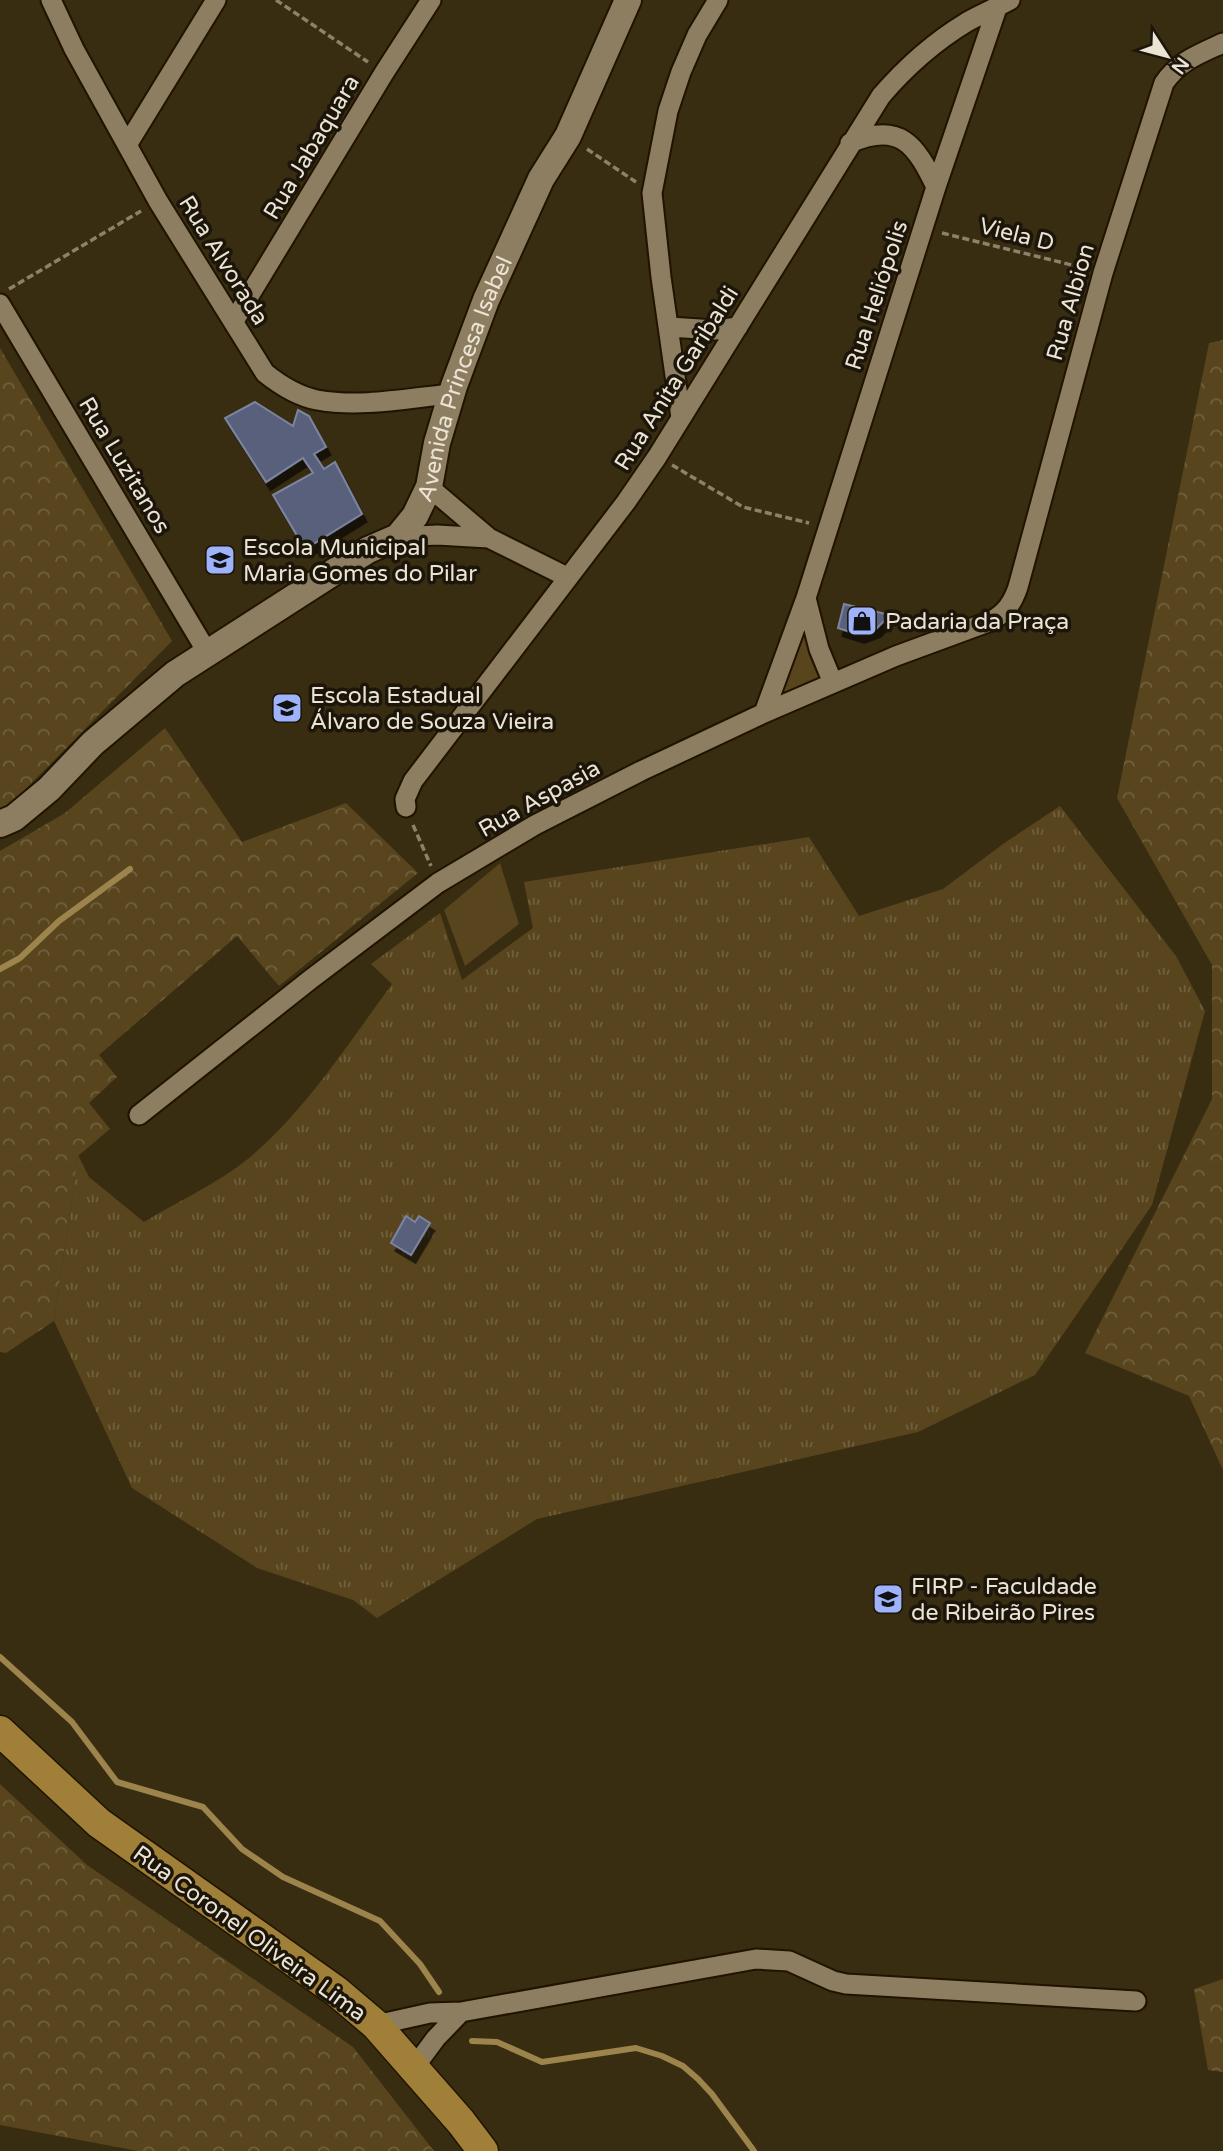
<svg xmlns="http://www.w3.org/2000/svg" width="1223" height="2151" font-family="'Varela Round',sans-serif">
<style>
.grass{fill:url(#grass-tufts)}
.forest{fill:url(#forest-crowns)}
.park{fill:#58451d}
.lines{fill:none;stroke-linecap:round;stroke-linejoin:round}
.stream{stroke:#9c844c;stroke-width:6}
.building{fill:#58607b;stroke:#7b84a1;stroke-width:2;filter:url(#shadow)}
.street-casing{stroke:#201400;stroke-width:23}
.secondary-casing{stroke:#201400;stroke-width:30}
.primary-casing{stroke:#201400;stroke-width:33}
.path{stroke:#8c826c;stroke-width:3.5;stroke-dasharray:7 3.5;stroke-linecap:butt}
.street{stroke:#8d7e62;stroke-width:19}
.secondary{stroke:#8d7e62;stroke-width:26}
.primary{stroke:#a08038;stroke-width:30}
.labels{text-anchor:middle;stroke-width:7;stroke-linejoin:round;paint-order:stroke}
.street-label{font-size:23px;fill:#ebe3d4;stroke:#1b150a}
.poi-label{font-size:23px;fill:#ebe3d4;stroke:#1b150a;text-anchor:start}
</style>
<defs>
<pattern id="grass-tufts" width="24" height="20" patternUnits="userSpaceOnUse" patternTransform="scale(1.75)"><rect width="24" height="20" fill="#58451d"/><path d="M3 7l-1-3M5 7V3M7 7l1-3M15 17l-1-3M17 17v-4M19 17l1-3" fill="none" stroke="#70603d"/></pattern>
<pattern id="forest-crowns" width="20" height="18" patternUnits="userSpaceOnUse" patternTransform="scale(1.75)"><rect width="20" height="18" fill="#58451d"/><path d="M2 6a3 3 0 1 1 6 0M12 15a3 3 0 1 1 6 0" fill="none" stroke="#70603d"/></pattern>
<filter id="shadow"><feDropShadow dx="4.5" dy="8" stdDeviation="0" flood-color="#0009"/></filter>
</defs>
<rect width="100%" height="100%" fill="#382c11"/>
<path class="grass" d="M 1060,806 L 1176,956 L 1205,1011 L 1152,1205 L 1035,1375 L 918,1432 L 537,1519 L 377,1618 L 353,1600 L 257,1568 L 132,1488 L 54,1321 L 78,1155 L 89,1177 L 144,1222 C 181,1199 224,1181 257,1151 C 310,1104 350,1041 392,984 L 371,964 L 440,913 L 462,980 L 533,928 L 524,882 L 809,837 L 859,916 L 943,889 L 1003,844 Z"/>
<path class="forest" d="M 1223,340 L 1223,1470 L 1189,1396 L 1085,1353 L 1212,1099 L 1212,965 L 1117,798 L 1209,343 Z
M 0,348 L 172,641 L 0,815 Z
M 165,728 L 242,842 L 346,803 L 418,873 L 279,986 L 237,936 L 99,1055 L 117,1077 L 89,1103 L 110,1129 L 78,1156 L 54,1321 L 6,1353 L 0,1352 L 0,851 L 65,813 Z
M 0,1784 L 87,1865 L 353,2047 L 434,2151 L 138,2151 L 0,2125 Z
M 1223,1979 L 1223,2072 L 1208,2070 L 1194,1989 Z"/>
<path class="park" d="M 806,616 L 825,681 L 782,700 L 786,660 Z
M 500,863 L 519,924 L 465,966 L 444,910 Z"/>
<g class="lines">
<path class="stream" d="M 0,969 L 20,958 L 59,921 L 130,869
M 0,1657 L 72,1722 L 117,1782 L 203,1807 L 242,1849 L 283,1877 L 380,1921 L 420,1964 L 439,1992
M 472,2041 L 497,2042 L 542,2062 L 636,2048 L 662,2056 L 683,2066 L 698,2079 L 712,2094 L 754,2151"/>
</g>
<path class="building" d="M 255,402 L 293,426 L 298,410 L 309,416 L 326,447 L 314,454 L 324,469 L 335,462 L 362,514 L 305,549 L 273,495 L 313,473 L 303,458 L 266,482 L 225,418 Z
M 844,604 L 890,615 L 876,629 L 860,635 L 838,628 Z
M 406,1216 L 415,1222 L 419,1216 L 430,1223 L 411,1255 L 391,1243 Z"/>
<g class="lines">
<g class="street-casing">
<path id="street" d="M 51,0 L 74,49 L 158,201 L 265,373 C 280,385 297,396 317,400 C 361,408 408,398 451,394
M 850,143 C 900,121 916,145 936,187
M 127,145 L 216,0
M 0,304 L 207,652
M 234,321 L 384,73 L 431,0
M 669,327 L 715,330 L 738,327
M 681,418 L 661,277 L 652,193 L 668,111 L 681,72 L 697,35 L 718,0
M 429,487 L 489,538 L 567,577
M 398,537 L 437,535 L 489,538
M 806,598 L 819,649 L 833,683
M 764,713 L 806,598 L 936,187 L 997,8
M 406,807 L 405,799 L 413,781 L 626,502 L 657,457 L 881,96 C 905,68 934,42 967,22 C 981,14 996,8 1010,0
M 139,1115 L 311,979 L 438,883 L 535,825 L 641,771 L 764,713 L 896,656 L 991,621 C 1006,613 1013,602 1018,587 L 1103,273 L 1164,83 C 1179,61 1199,54 1223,43
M 376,2025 L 430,2013 L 461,2012 L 756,1959 L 789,1961 L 833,1981 L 846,1984 L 1136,2001
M 413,2069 L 436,2038 L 461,2012"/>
</g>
<g class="secondary-casing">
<g id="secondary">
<path id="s1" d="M 0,824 L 14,818 L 49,789 L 93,743 L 175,674 L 368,550 L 398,537 L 415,516 L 429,487 L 437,443 L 454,386 L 486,300 L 541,179 L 568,136 L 628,0"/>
</g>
</g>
<g class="primary-casing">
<path id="primary" d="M 0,1731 L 99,1823 L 336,1991 L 376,2025 L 461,2122 L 483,2151"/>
</g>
<path class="path" d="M 276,0 L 368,62
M 587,149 L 636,182
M 942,233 L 1084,268
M 9,289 L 141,211
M 672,465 L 743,507 L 809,523
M 413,825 L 431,866"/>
<use href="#street" class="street"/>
<use href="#secondary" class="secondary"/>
<use href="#primary" class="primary"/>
</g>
<defs>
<g id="school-square" transform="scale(1.575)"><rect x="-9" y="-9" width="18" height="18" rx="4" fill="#9fb3fd" stroke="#1b150a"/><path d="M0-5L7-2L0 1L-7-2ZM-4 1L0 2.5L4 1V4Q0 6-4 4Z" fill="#111"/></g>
<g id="shop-square" transform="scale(1.575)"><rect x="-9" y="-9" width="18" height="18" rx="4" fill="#9fb3fd" stroke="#1b150a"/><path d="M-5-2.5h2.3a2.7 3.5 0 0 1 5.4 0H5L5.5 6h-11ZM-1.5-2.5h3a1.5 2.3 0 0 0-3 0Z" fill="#111"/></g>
<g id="university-square" transform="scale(1.575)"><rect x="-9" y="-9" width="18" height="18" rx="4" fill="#9fb3fd" stroke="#1b150a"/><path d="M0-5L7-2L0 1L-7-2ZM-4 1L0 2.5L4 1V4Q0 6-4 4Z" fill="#111"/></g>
</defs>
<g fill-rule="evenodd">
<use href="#school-square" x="220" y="560"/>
<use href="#shop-square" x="862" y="621"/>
<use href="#school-square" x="287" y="708"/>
<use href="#university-square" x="888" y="1599"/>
</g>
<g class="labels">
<g class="street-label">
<text transform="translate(311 147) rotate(-59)" y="8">Rua Jabaquara</text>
<text transform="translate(1017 234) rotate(14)" y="8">Viela D</text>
<text transform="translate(224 260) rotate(58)" y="8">Rua Alvorada</text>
<text transform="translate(876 295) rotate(-72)" y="8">Rua Heliópolis</text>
<text transform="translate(1070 302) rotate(-74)" y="8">Rua Albion</text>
<text transform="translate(676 378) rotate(-58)" y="8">Rua Anita Garibaldi</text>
<text dy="8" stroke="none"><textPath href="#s1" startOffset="667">Avenida Princesa Isabel</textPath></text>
<text transform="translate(125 465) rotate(59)" y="8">Rua Luzitanos</text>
<text transform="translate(539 798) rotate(-29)" y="8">Rua Aspasia</text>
<text transform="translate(250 1933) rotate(36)" y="8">Rua Coronel Oliveira Lima</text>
</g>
<g class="poi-label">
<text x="243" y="555">Escola Municipal<tspan x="243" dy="26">Maria Gomes do Pilar</tspan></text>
<text x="885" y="629">Padaria da Praça</text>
<text x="310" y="703">Escola Estadual<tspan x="310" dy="26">Álvaro de Souza Vieira</tspan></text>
<text x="911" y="1594">FIRP - Faculdade<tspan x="911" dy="26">de Ribeirão Pires</tspan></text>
</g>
</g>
<g transform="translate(1167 56) rotate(126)" stroke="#1b150a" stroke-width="5" paint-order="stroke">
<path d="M0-5L12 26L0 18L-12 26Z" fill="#ebe3d4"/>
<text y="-10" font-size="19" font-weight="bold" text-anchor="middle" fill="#ebe3d4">N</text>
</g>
</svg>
